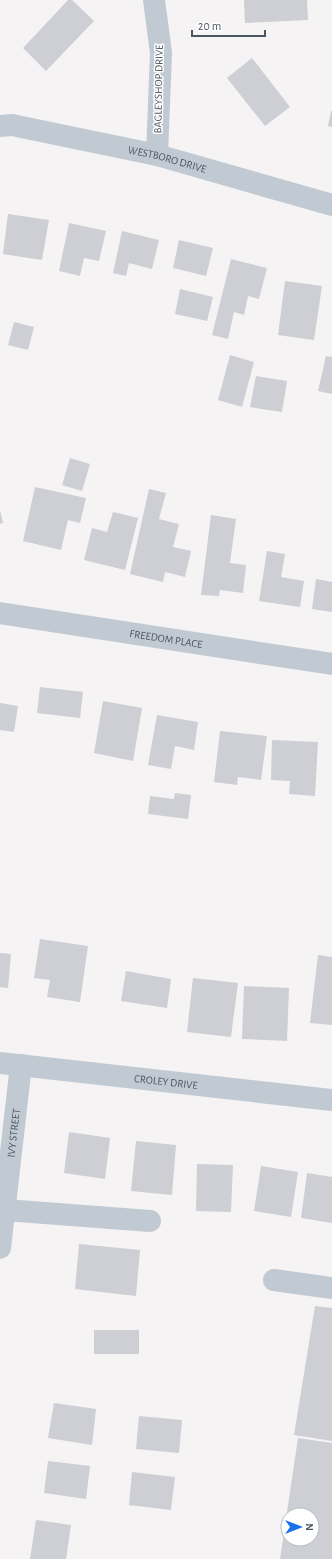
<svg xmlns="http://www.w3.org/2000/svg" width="332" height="1559" font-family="'Alegreya Sans',sans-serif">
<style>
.building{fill:#cdcfd5;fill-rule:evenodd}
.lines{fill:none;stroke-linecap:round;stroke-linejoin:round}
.minor{stroke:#c1cad2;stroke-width:22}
.labels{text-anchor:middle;stroke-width:3;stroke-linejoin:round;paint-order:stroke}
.street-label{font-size:11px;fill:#4a5661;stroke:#fff}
</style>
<rect width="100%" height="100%" fill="#f5f3f3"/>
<path class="building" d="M 68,0 L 72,0 L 94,21 L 46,71 L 23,48 Z
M 244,0 L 307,0 L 308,20 L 245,23 Z
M 252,58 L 290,107 L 265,126 L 227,78 Z
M 331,111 L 332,111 L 332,127 L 328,126 Z
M 8,214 L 49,220 L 42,260 L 3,254 Z
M 69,223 L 106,231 L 99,261 L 84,258 L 80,276 L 59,271 Z
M 122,231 L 159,240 L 152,269 L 129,263 L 126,276 L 113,273 Z
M 179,240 L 213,248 L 206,276 L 173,268 Z
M 231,259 L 267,268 L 259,299 L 248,296 L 244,315 L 234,312 L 228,339 L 212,335 Z
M 285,281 L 322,286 L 314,340 L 278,335 Z
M 180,289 L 213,297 L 207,321 L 175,314 Z
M 14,322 L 34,327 L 28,350 L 8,345 Z
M 230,355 L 254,362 L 242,407 L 218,400 Z
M 326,356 L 332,357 L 332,394 L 318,391 Z
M 256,376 L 287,381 L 282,412 L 250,407 Z
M 70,458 L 90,464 L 82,491 L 62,485 Z
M 35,487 L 86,498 L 80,523 L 68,520 L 61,550 L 23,541 Z
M 149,489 L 166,493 L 159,519 L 179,524 L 173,547 L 191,551 L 185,577 L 165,572 L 163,582 L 130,574 Z
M 0,510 L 3,523 L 0,524 Z
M 113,512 L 138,518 L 125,570 L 84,560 L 92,528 L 107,532 Z
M 211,515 L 236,519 L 230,563 L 246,565 L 243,593 L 220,590 L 219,596 L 201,595 Z
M 267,551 L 285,554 L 281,577 L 304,581 L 300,607 L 259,601 Z
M 316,579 L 332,582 L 332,612 L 312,609 Z
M 40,687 L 83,692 L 80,718 L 37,713 Z
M 103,701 L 142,708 L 133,761 L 94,753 Z
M 0,703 L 18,706 L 14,732 L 0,730 Z
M 157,715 L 198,722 L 194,750 L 175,746 L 171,769 L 148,765 Z
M 220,731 L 267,736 L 261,780 L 238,777 L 237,785 L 214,782 Z
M 272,740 L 318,742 L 315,796 L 289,794 L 290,781 L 271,780 Z
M 175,793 L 191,795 L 188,819 L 148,814 L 150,796 L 174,799 Z
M 40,939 L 88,946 L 80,1002 L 47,997 L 50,980 L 34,978 Z
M 0,953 L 11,954 L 8,988 L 0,987 Z
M 318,955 L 332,957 L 332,1025 L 310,1023 Z
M 126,971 L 171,979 L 167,1008 L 121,1001 Z
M 193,978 L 238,983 L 231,1037 L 187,1032 Z
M 244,986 L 289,988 L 287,1041 L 242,1039 Z
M 69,1132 L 110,1138 L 105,1179 L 64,1173 Z
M 136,1141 L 176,1145 L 172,1195 L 131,1191 Z
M 197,1164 L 233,1165 L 231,1212 L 196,1211 Z
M 261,1166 L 298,1172 L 291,1217 L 254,1211 Z
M 307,1173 L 332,1177 L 332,1223 L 301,1218 Z
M 79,1244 L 140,1250 L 136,1296 L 75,1289 Z
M 315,1306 L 332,1308 L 332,1441 L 294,1435 Z
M 94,1330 L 139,1330 L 139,1354 L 94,1354 Z
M 54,1403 L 96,1409 L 92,1445 L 48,1438 Z
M 139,1416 L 182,1420 L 179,1453 L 136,1449 Z
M 298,1438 L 332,1443 L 332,1559 L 280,1559 ZM 288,1515 L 312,1515 L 312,1539 L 288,1539 Z
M 48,1461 L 90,1466 L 86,1499 L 44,1493 Z
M 132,1472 L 175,1477 L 171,1510 L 129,1505 Z
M 36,1520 L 71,1525 L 66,1559 L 30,1559 Z"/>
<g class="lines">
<g class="minor">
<path d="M 154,0 L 161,53 L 157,155"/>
<path id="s1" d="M 0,126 L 12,125 L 157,155 L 332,205"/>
<path id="s2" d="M 0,613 L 332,664"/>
<path id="s3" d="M 0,1063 L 332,1100"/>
<path d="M 5,1210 L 150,1221"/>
<path id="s4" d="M 0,1248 L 21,1065"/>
<path d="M 274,1280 L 332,1288"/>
</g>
</g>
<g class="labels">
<g class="street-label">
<text transform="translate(158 89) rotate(-89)" y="4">BAGLEYSHOP DRIVE</text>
<text dy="4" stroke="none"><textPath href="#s1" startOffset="171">WESTBORO DRIVE</textPath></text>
<text dy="4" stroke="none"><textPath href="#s2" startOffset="168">FREEDOM PLACE</textPath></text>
<text dy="4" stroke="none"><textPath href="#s3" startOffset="167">CROLEY DRIVE</textPath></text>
<text dy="4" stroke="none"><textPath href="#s4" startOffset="116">IVY STREET</textPath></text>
</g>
</g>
<g transform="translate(300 1527) rotate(90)"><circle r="19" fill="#ffffff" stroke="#b7bbc0"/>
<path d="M0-3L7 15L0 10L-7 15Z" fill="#1a73e8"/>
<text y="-6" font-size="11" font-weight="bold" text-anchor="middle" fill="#4a5661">N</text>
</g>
<path d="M192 30v6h73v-6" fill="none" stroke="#4a5661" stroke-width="2"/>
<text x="198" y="30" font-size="12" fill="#4a5661" stroke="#ffffff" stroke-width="3" paint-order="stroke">20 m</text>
</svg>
